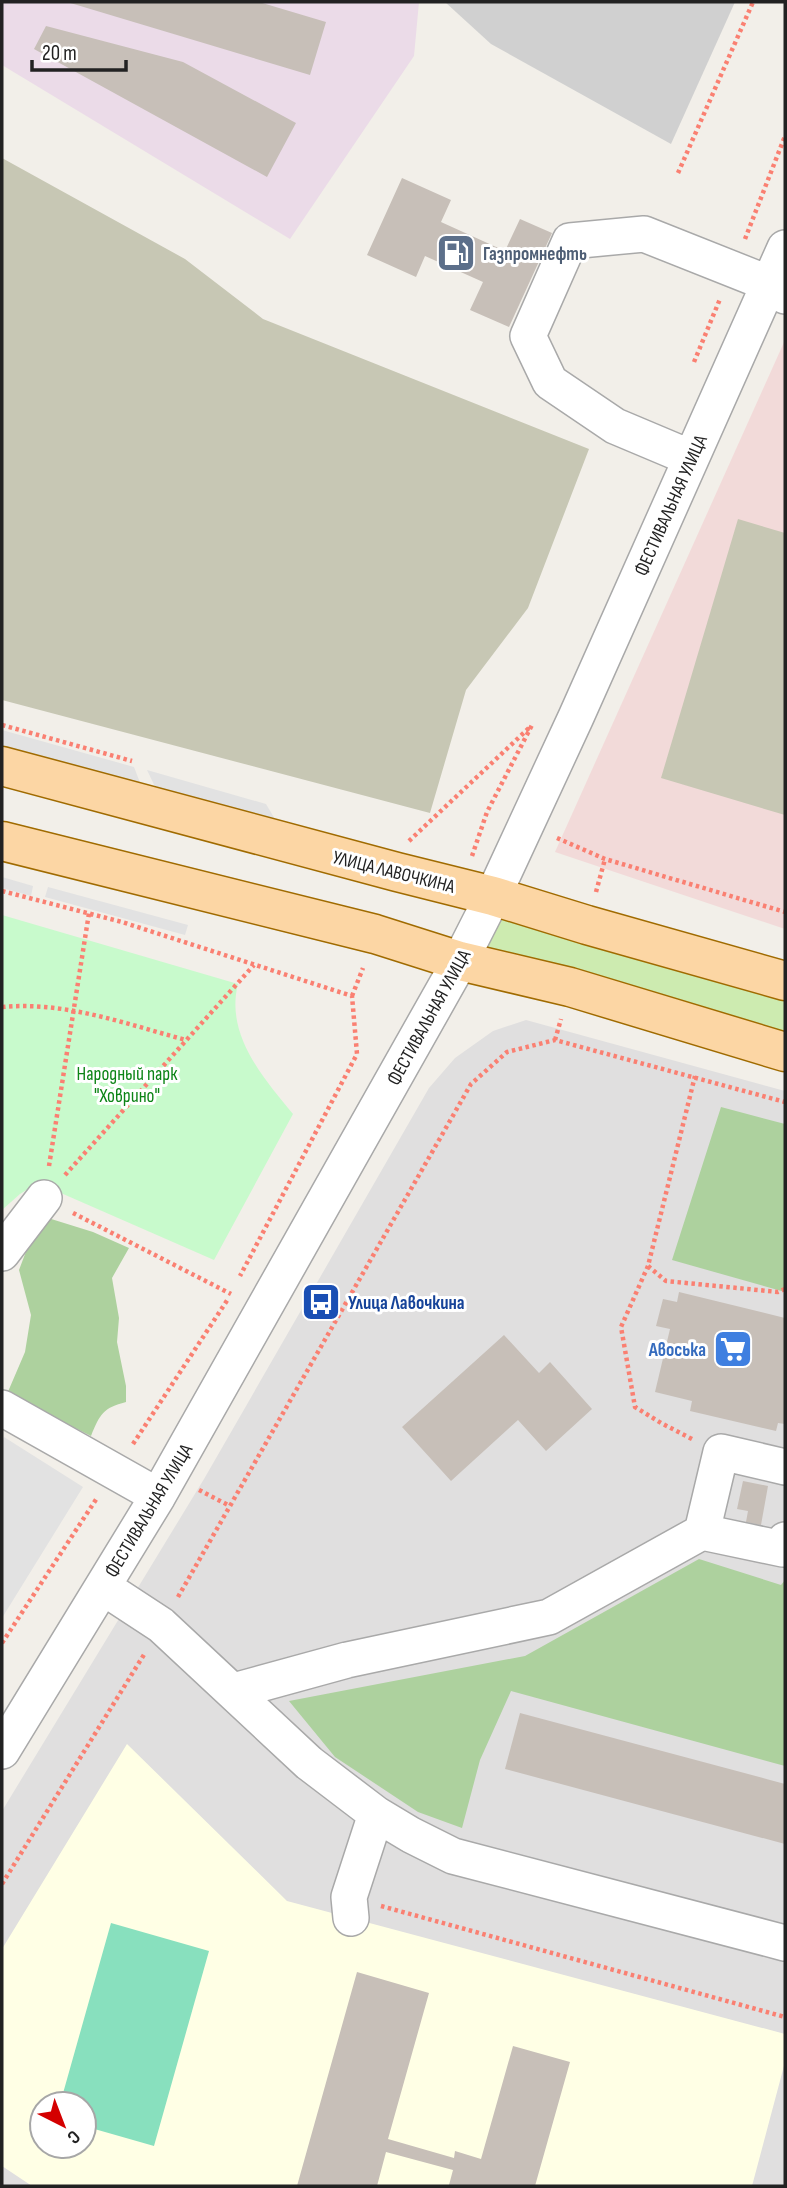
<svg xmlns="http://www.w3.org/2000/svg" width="787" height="2188" font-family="'Sofia Sans Condensed',sans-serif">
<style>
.residential{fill:#e0dfdf;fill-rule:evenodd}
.commercial{fill:#f2dad9}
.industrial{fill:#ebdbe8}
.education{fill:#ffffe5;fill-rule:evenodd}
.religious{fill:#d0d0d0}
.construction{fill:#c7c7b4}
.grass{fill:#cdebb0}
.forest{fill:#add19e}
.park{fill:#c8facc}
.pitch{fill:#88e0be}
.parking{fill:#e2e2e2}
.building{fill:#c7bfb8}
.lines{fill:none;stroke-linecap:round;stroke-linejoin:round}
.minor-casing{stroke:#a9a9a9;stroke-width:38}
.major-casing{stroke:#a06b00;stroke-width:41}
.path{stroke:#fa8072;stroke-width:4.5;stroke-dasharray:3.5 3.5;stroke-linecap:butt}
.minor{stroke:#fff;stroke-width:35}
.major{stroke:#fcd6a4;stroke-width:38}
.labels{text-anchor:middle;stroke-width:6;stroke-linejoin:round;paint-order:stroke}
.service-label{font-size:19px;font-weight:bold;fill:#4e5e75;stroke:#fff;text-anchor:start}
.street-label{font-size:19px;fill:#222;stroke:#fff}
.park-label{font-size:19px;fill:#0c8416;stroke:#fff}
.transit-label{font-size:19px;font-weight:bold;fill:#164399;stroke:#fff;text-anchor:start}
.shop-label{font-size:19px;font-weight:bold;fill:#366cbe;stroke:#fff;text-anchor:end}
</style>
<rect width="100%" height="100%" fill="#f2efe9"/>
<path class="residential" d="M 526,1020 L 785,1091 L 785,2186 L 2,2186 L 2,1811 L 204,1479 L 429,1088 L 455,1058 L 493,1031 ZM 42,2104 L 84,2104 L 84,2146 L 42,2146 Z"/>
<path class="commercial" d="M 785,340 L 785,929 L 555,852 Z"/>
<path class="industrial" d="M 2,2 L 419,2 L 414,56 L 290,239 L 2,65 Z"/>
<path class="education" d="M 127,1744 L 287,1901 L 785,2034 L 785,2062 L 752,2186 L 32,2186 L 2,2166 L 2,1949 ZM 42,2104 L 84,2104 L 84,2146 L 42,2146 Z"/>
<path class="religious" d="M 445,2 L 735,2 L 671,144 L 491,44 Z"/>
<path class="construction" d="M 2,158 L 185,259 L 263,319 L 589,449 L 528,608 L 466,690 L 430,813 L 2,700 Z
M 738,519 L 785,533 L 785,815 L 661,778 Z"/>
<path class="grass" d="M 493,896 L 785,981 L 785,1052 L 461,961 Z"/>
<path class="forest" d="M 721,1107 L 785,1124 L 785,1292 L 672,1260 Z
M 48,1218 L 93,1232 L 129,1248 L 112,1278 L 119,1318 L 117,1342 L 126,1386 L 126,1402 C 103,1408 100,1414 91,1436 L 7,1394 L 25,1352 L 31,1315 L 19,1270 L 30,1241 Z
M 699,1559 L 781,1585 L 785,1580 L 785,1766 L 511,1691 L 480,1760 L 462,1828 L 418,1812 L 335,1757 L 289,1701 L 525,1656 Z"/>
<path class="park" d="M 2,915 L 238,984 C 225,1034 263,1078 293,1114 L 214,1260 L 38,1183 L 20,1194 L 2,1210 Z"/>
<path class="pitch" d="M 111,1923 L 209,1951 L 154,2146 L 84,2126 L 84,2104 L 60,2104 Z"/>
<path class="parking" d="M 2,730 L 134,767 L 144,793 L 2,752 Z
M 147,770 L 266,804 L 279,826 L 159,795 Z
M 2,877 L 33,886 L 31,896 L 2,888 Z
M 48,887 L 188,925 L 185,935 L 45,897 Z
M 4,1437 L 83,1487 L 2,1618 L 2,1441 Z"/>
<path class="building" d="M 67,2 L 259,2 L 326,22 L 310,75 Z
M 46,26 L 183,62 L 296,123 L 267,177 L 34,49 Z
M 402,178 L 451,200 L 441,222 L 505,251 L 520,219 L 552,233 L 509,327 L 470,310 L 483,282 L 425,256 L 416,277 L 367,255 Z
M 679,1292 L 785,1318 L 785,1424 L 778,1423 L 776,1431 L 690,1411 L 692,1401 L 655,1392 L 670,1329 L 656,1326 L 663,1299 L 677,1302 Z
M 504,1335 L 539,1373 L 550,1362 L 592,1409 L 546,1451 L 518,1420 L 451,1481 L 402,1427 Z
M 743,1481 L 768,1486 L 761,1525 L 746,1522 L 748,1511 L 737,1509 Z
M 520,1713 L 785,1784 L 785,1844 L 505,1769 Z
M 357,1972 L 429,1993 L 388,2139 L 454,2158 L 455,2151 L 481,2159 L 513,2046 L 570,2062 L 535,2186 L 454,2186 L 449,2185 L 453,2170 L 386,2152 L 377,2186 L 297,2186 Z"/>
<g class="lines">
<g class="minor-casing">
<path id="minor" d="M 691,458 L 615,426 L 550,382 L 528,336 L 570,241 L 644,234 L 770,284 L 785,296
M 2,1253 L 44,1198
M 2,1408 L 158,1496
M 785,1467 L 721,1452 L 702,1532 L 783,1549 L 785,1540
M 103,1587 L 161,1625 L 309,1763 L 376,1814 L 411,1835 L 453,1856 L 785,1943
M 234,1691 L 347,1660 L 549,1617 L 702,1532
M 2,1751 L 158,1496 L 460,961 L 493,896 L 576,717 L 785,248
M 351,1918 L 349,1897 L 376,1814"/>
</g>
<g class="major-casing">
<path id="major" d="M 2,766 L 397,872 L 493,896 L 587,925 L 785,981
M 2,841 L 375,934 L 460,961 L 570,987 L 785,1052"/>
</g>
<path class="path" d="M 678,173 L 753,2
M 745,239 L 785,136
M 694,362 L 720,299
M 2,725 L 132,761
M 557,838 L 605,859 L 785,912
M 409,841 L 530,727
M 472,856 L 487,812 L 532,725
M 2,891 L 122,922 L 352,996 L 357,1054 L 240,1276
M 596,892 L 605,859
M 352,996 L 363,968
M 2,1007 C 65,1001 126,1024 186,1040
M 555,1040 L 561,1019
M 49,1166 L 89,913
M 65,1175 L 254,965
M 73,1213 L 231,1294
M 648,1266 L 666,1281 L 778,1292 L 785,1289
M 692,1439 L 661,1423 L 635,1407 L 621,1327 L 648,1266 L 695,1076
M 133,1444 L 228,1299
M 199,1490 L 230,1506
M 178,1597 L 471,1084 L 507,1052 L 555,1040 L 785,1102
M 2,1643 L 97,1498
M 2,1884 L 145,1653
M 381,1906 L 785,2017"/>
<use href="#minor" class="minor"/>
<use href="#major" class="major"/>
</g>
<defs>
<g id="fuel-square" transform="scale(2.0125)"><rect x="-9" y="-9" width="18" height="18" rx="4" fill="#5c6f8a" stroke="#fff"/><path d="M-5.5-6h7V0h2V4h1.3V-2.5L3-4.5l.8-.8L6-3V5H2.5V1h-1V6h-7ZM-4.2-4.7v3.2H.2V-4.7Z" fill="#fff"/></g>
<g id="bus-square" transform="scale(2.0125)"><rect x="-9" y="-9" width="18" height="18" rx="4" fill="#1a4fb4" stroke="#fff"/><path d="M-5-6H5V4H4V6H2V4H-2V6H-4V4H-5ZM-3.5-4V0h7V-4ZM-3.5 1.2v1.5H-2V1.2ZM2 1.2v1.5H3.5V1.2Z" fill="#fff"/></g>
<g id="supermarket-square" transform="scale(2.0125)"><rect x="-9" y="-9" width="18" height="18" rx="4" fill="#3f7fe0" stroke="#fff"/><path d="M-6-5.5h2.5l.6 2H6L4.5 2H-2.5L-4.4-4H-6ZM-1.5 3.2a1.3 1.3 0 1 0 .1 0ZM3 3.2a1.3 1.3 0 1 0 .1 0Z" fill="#fff"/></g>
</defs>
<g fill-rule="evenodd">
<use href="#fuel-square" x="456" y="253"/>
<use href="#bus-square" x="321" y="1302"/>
<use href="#supermarket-square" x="733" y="1349"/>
</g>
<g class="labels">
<g class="service-label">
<text x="483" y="260">Газпромнефть</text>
</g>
<g class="street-label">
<text transform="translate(670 505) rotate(-66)" y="7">ФЕСТИВАЛЬНАЯ УЛИЦА</text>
<text transform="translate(394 871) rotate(14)" y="7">УЛИЦА ЛАВОЧКИНА</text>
<text transform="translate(428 1017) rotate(-61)" y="7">ФЕСТИВАЛЬНАЯ УЛИЦА</text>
<text transform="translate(148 1510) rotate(-59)" y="7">ФЕСТИВАЛЬНАЯ УЛИЦА</text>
</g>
<g class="park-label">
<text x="127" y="1080">Народный парк<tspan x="127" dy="22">"Ховрино"</tspan></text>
</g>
<g class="transit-label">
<text x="348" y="1309">Улица Лавочкина</text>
</g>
<g class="shop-label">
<text x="706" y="1356">Авоська</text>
</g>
</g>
<rect width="787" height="2188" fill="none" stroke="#222222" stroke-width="7"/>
<g transform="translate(63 2125) rotate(138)"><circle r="33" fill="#ffffff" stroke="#a7a7a7" stroke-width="2"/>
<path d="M0-5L12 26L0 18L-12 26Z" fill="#d40000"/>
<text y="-10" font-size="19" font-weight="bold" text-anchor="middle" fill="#222222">С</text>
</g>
<path d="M32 60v10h94v-10" fill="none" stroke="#222222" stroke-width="3.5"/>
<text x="42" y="60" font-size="21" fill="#222222" stroke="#ffffff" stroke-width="5" paint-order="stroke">20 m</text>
</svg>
